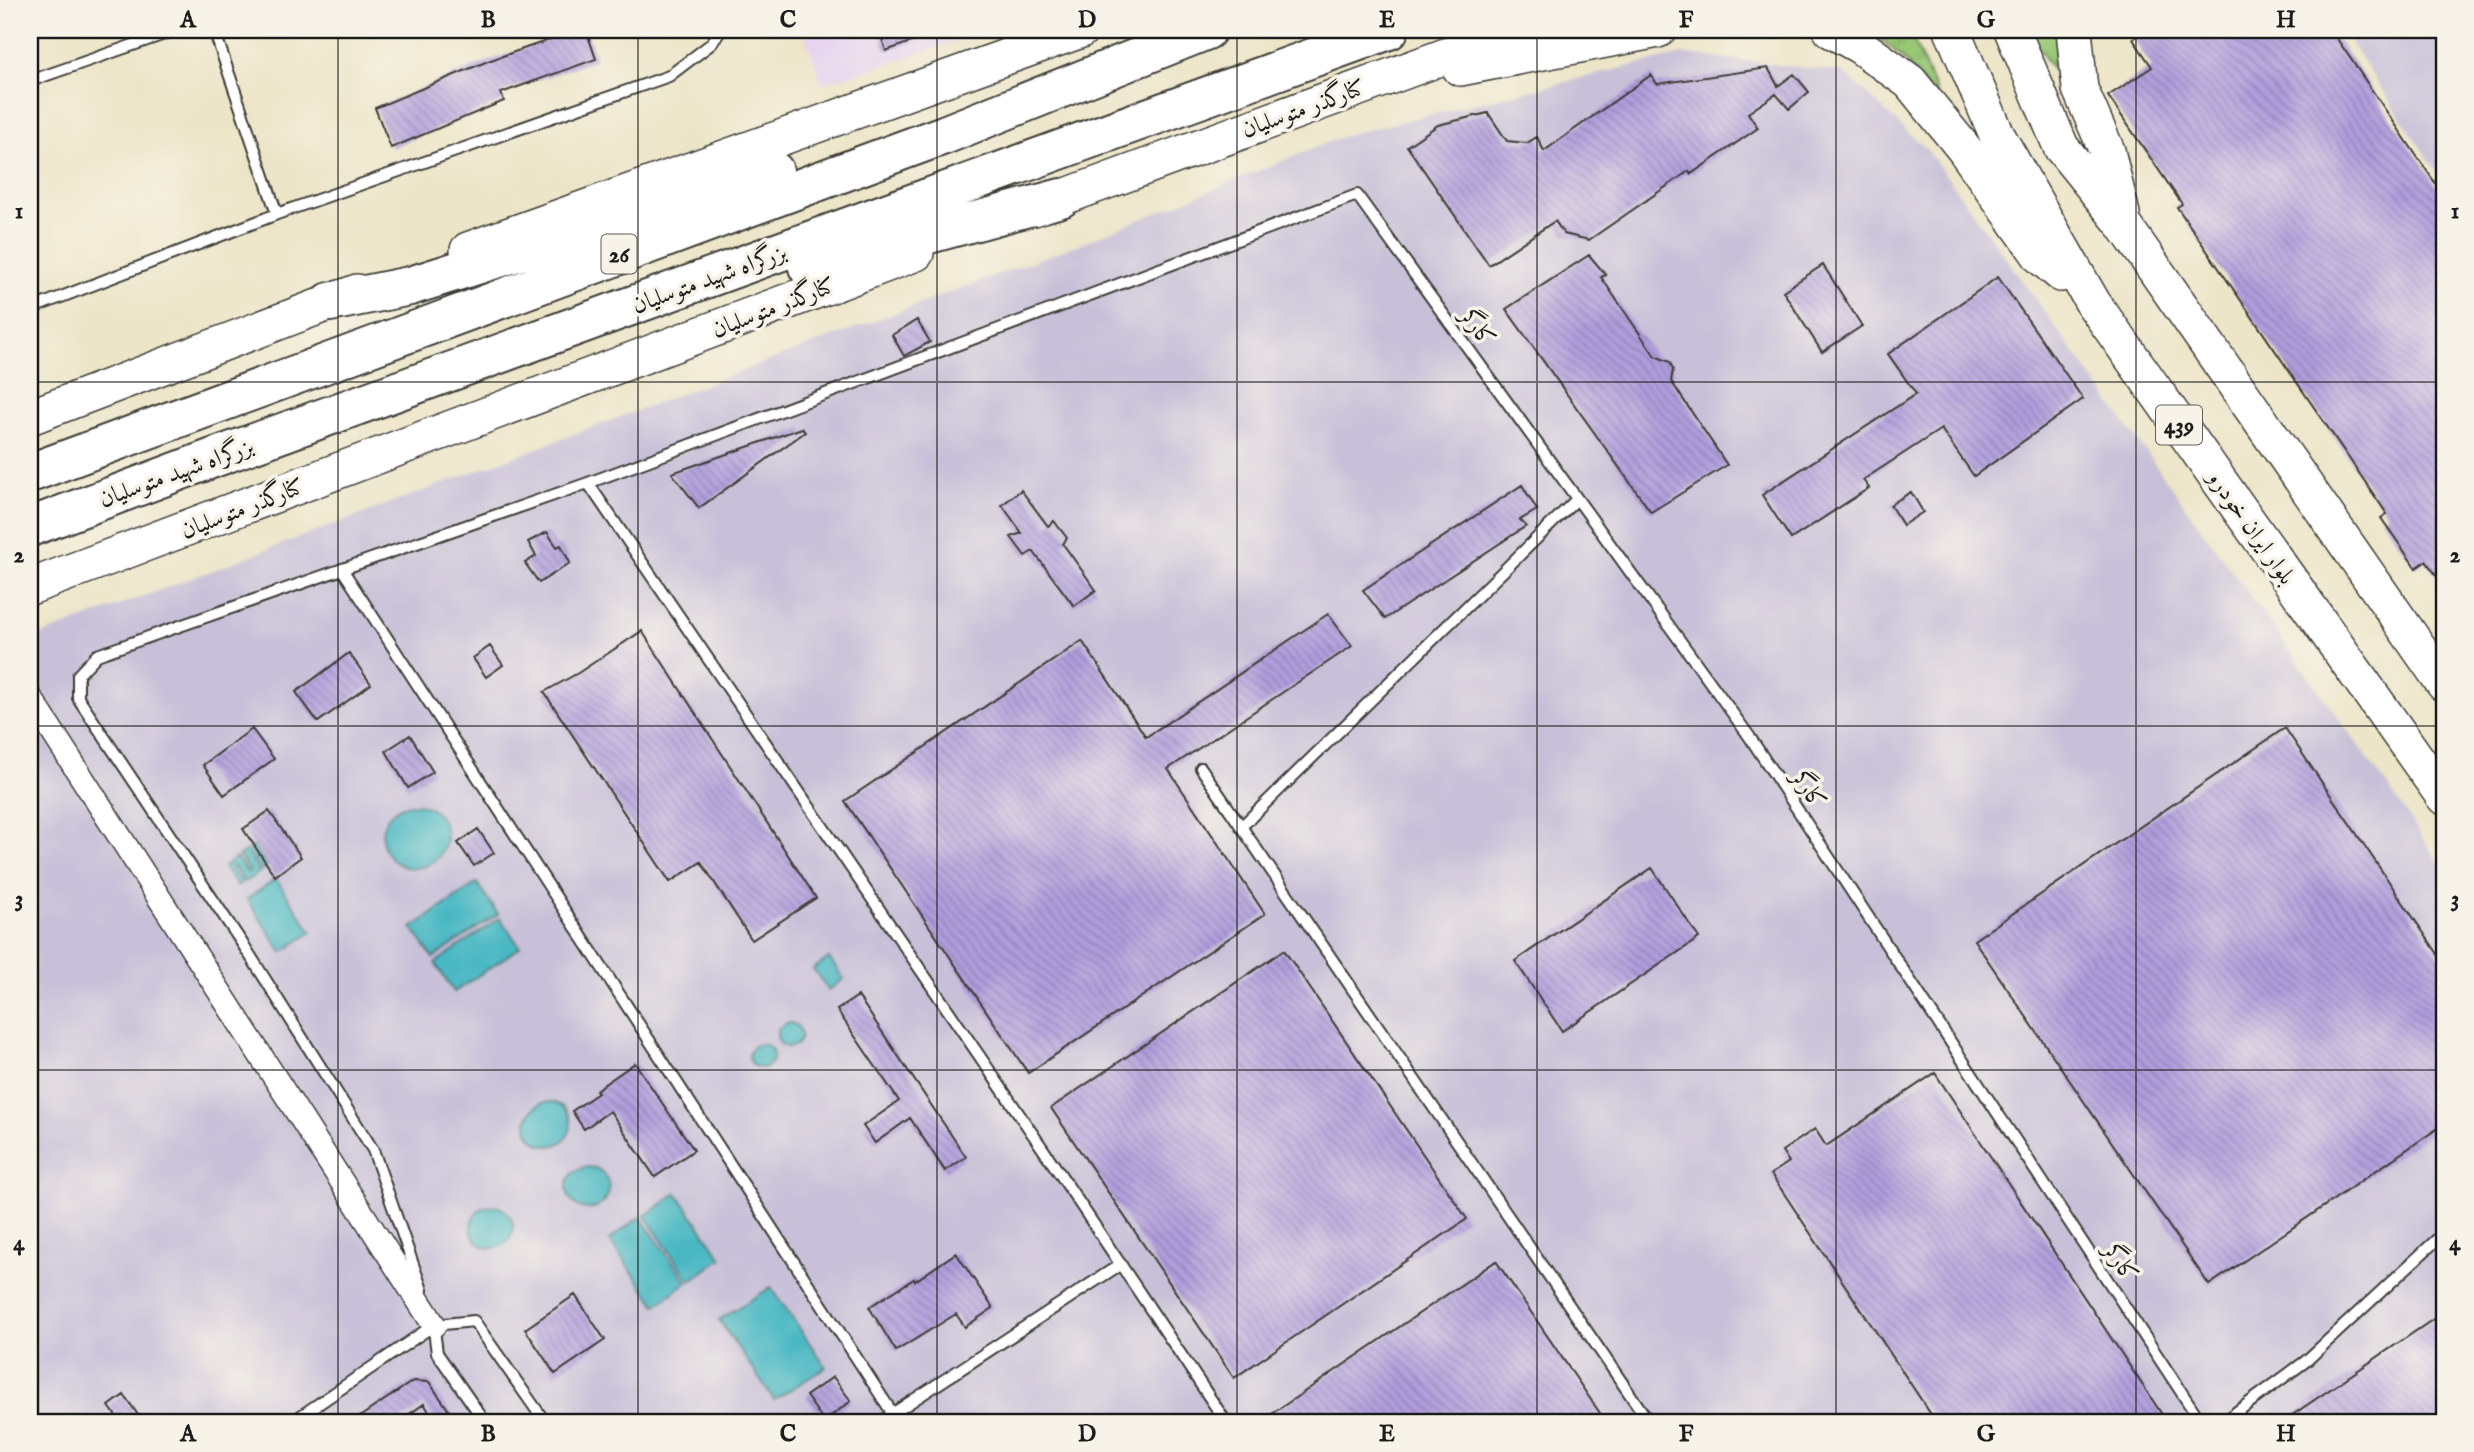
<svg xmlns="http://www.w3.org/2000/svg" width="2474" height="1452" font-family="'IM FELL English',Amiri,serif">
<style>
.built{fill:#e5d3f0}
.industrial{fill:#c7c0d8}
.grass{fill:url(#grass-tufts);stroke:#5a7249;stroke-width:2}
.water{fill:#4ab8c3;stroke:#336a70;stroke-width:2}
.building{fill:url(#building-back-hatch)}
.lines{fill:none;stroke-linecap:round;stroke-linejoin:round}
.lane-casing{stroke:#3b3a36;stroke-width:14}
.street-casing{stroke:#3b3a36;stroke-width:26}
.primary-casing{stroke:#3b3a36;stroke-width:38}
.highway-casing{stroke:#3b3a36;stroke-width:42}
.lane{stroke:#fff;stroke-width:10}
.street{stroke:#fff;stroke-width:23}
.primary{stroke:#fff;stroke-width:35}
.highway{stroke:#fff;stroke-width:38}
.grid{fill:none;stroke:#1c1c1c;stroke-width:2;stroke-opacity:0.55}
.labels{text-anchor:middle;stroke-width:7;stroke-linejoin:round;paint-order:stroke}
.shield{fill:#f7f3e8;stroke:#5e5c59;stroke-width:2}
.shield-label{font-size:23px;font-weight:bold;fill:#1c1c1c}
.street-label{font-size:24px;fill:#1c1c1c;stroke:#f7f3e8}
.neatline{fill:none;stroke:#1c1c1c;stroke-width:2.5}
.grid-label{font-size:23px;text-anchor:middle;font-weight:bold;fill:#1c1c1c}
</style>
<defs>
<pattern id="grass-tufts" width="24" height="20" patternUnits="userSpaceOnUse" patternTransform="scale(1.75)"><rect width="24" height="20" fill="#98c776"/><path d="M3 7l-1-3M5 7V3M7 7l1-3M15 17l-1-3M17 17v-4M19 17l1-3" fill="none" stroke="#82aa66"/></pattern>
<pattern id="building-back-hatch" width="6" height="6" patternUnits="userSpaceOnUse" patternTransform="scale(1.75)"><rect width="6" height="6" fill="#b09ddd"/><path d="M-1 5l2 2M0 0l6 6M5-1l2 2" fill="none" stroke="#8e7fb2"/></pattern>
</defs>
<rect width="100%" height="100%" fill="#f7f3e8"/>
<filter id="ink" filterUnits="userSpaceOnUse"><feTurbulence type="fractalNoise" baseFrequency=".0143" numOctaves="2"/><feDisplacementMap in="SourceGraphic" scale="14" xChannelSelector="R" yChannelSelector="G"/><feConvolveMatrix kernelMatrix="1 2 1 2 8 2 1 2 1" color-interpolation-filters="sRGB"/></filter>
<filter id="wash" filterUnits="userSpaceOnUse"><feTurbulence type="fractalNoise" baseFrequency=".00686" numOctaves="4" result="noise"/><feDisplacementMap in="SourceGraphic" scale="28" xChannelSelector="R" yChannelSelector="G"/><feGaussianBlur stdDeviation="1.57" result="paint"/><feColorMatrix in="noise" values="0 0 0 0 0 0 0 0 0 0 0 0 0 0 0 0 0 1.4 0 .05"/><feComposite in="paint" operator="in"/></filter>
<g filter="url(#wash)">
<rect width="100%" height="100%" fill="#ede5c8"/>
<path class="built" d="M 803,30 L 992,30 L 822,84 Z"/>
<path class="industrial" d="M 2342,30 L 2444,30 L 2444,182 Z
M 1681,54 L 1843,72 L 1929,152 L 2397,799 L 2444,871 L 2444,1422 L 30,1422 L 30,639 L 1087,241 L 1346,135 Z"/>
<path class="grass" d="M 1867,30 L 1909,30 L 1944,109 C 1921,79 1899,49 1867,30 Z
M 2028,30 L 2065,30 L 2057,77 Z"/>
<path class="water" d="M382 836a32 32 0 1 1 64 0a32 32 0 1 1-64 0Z
M 253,846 L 267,866 L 262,870 L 250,853 L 248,855 L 260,872 L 245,882 L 233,865 L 231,868 L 242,882 L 237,886 L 224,867 L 236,858 L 248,873 L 250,871 L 239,856 Z
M 276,879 L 312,932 L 282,952 L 247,899 Z
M 477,883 L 498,914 L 433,958 L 412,928 Z
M 500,918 L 520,947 L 454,992 L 435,963 Z
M 829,958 L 844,979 L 828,990 L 813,969 Z
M777 1035a12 12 0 1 1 24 0a12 12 0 1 1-24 0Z
M749 1056a12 12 0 1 1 24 0a12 12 0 1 1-24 0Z
M527 1124a22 22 0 1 1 44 0a22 22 0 1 1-44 0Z
M567 1188a21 21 0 1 1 42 0a21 21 0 1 1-42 0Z
M 677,1193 L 722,1258 L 690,1281 L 645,1216 Z
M471 1227a21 21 0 1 1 42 0a21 21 0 1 1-42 0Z
M 640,1217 L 687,1282 L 656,1305 L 609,1240 Z
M 771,1287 L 826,1367 L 774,1400 L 719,1320 Z"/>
<g id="blocks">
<path class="building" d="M 578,30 L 586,30 L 596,59 L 501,93 L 504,101 L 391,148 L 375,108 L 488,61 Z
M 879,30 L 937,30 L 938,32 L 886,51 Z
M 2147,30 L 2331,30 L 2444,196 L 2444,586 L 2426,561 L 2416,568 L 2381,518 L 2387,514 L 2177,207 L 2182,204 L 2108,96 L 2152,67 L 2133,39 Z
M 1768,68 L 1778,86 L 1794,74 L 1809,92 L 1789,109 L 1776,94 L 1748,113 L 1758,128 L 1691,174 L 1689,171 L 1589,240 L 1564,234 L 1555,221 L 1489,265 L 1407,146 L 1438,125 L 1488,113 L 1507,141 L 1527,143 L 1537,137 L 1544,151 L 1651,75 L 1657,84 Z
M 1589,255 L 1606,275 L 1601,277 L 1655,356 L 1670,362 L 1673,370 L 1671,381 L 1727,465 L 1651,512 L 1506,309 Z
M 1823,265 L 1862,326 L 1822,352 L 1783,291 Z
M 1998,277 L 2083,399 L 1974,476 L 1941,429 L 1863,480 L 1869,488 L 1791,539 L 1762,495 L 1916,394 L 1888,354 Z
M 917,320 L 930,342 L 904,356 L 892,335 Z
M 802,428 L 805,432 L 699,508 L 672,473 Z
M 1522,485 L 1537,510 L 1520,520 L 1526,526 L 1385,619 L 1363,590 Z
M 1021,490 L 1048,526 L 1054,521 L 1067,538 L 1063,544 L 1096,590 L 1074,606 L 1033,551 L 1025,556 L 1011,537 L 1022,533 L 1002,505 Z
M 1911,492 L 1923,512 L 1903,525 L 1890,505 Z
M 547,532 L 557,547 L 561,545 L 570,563 L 539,583 L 525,563 L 536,556 L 528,542 Z
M 1328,614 L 1352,646 L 1168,769 L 1265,914 L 1028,1073 L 845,801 L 1082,641 L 1146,737 Z
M 642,631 L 816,898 L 752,940 L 701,862 L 670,882 L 544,692 L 578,673 Z
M 490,646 L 503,665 L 486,677 L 473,658 Z
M 349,653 L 371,684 L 318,722 L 296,692 Z
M 2285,728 L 2444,963 L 2444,1124 L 2209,1285 L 1974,940 Z
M 252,729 L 274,759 L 224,795 L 203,765 Z
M 410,735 L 433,772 L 408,788 L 386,751 Z
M 269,811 L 301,857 L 275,876 L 243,829 Z
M 478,829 L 494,853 L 474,866 L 458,843 Z
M 1652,868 L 1699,938 L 1562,1031 L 1515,961 Z
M 1284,950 L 1467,1219 L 1234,1378 L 1051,1108 Z
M 858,996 L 966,1157 L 945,1171 L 910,1118 L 875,1143 L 863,1126 L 899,1101 L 837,1010 Z
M 635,1063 L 694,1150 L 655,1177 L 610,1111 L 584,1129 L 572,1111 L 598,1093 L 596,1090 Z
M 1935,1073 L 2167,1422 L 1936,1422 L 1771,1174 L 1789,1162 L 1782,1151 L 1815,1129 L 1826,1146 Z
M 956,1253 L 993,1308 L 965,1327 L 956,1314 L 896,1351 L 869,1307 L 914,1279 L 915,1281 Z
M 1496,1261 L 1606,1422 L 1260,1422 Z
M 575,1295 L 605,1340 L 555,1374 L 525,1329 Z
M 2444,1312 L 2444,1422 L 2282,1422 Z
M 833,1377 L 851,1401 L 824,1421 L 806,1396 Z
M 413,1381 L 429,1382 L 457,1422 L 436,1422 L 424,1404 L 398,1422 L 352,1422 Z
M 124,1395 L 143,1422 L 120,1422 L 109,1406 Z"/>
</g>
</g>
<g filter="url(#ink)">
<use href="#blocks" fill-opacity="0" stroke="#3b3a36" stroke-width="2"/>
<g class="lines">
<g class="lane-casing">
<path id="lane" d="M 214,30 L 277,214
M 30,81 L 176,30
M 30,309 L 277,214 L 669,76 L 711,44 L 721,30
M 588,483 L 1060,1174 L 1226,1422
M 342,569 L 893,1414
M 1201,768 L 1649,1422
M 1241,827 L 1577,499
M 422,1290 L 373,1150 L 246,949 L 78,698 L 78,675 L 97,655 L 588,483 L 1357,195 L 1749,736 L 2201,1422
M 433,1322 L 437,1353 L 485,1422
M 292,1422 L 434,1325 L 474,1321 L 545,1422
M 880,1422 L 1121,1264
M 2223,1422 L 2306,1361 L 2444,1233"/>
</g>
<g class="street-casing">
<path id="street" d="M 30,697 L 434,1325"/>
</g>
<g class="primary-casing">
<path id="primary" d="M 1831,30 L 1860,46 L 1910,82 L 1965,150 L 2041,257 L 2061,274
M 1952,30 L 1997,135 L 2093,303 L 2444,797
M 2012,30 L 2061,147 L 2124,225 L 2444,684
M 2074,30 L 2080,89 L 2107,151 L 2122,214
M 1460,68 L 1658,30
M 1034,208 L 1516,30
M 468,250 L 1081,30
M 30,417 L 357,292
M 30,587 L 916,253"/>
</g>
<g class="highway-casing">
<path id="highway" d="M 808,267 L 1061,198
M 330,302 L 410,286 L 774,171
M 30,473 L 944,135 L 1207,30
M 30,527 L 216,457 L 1389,30"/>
</g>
<use href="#lane" class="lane"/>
<use href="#street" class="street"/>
<use href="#primary" class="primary"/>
<use href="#highway" class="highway"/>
</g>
</g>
<path class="grid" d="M 338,30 L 338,1422M 638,30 L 638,1422M 937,30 L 937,1422M 1237,30 L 1237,1422M 1537,30 L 1537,1422M 1836,30 L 1836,1422M 2136,30 L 2136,1422M 30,382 L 2444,382M 30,726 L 2444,726M 30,1070 L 2444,1070"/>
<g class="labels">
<g class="shield">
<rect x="601.5" y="234.5" width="35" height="39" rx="5"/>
<rect x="2156" y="405.5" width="46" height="39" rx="5"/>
</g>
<g class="shield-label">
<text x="619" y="262">26</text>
<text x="2179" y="433">439</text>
</g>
<g class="street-label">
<text transform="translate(1303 108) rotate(-20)" y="8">کنارگذر متوسلیان</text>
<text transform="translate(709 278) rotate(-20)" y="8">بزرگراه شهید متوسلیان</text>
<text transform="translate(773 307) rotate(-21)" y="8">کنارگذر متوسلیان</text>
<text transform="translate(1478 327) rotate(54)" y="8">کارگر</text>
<text transform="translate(176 472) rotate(-20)" y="8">بزرگراه شهید متوسلیان</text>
<text transform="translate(242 508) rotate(-21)" y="8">کنارگذر متوسلیان</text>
<text transform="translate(2252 527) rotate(55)" y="8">بلوار ایران خودرو</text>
<text transform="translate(1809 789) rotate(57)" y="8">کارگر</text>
<text transform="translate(2121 1262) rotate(57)" y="8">کارگر</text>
</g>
</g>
<rect width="2474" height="1452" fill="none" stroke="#f7f3e8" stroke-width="77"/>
<rect x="38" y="38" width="2398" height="1376" class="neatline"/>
<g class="grid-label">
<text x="188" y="27">A</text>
<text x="488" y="27">B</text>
<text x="788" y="27">C</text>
<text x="1087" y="27">D</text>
<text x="1387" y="27">E</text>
<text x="1686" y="27">F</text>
<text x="1986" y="27">G</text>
<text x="2286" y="27">H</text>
<text x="19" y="218">1</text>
<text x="2455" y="218">1</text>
<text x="19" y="562">2</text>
<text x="2455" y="562">2</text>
<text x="19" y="906">3</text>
<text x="2455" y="906">3</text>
<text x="19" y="1250">4</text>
<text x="2455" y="1250">4</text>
<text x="188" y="1441">A</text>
<text x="488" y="1441">B</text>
<text x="788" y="1441">C</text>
<text x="1087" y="1441">D</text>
<text x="1387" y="1441">E</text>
<text x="1686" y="1441">F</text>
<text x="1986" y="1441">G</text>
<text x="2286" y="1441">H</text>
</g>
</svg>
